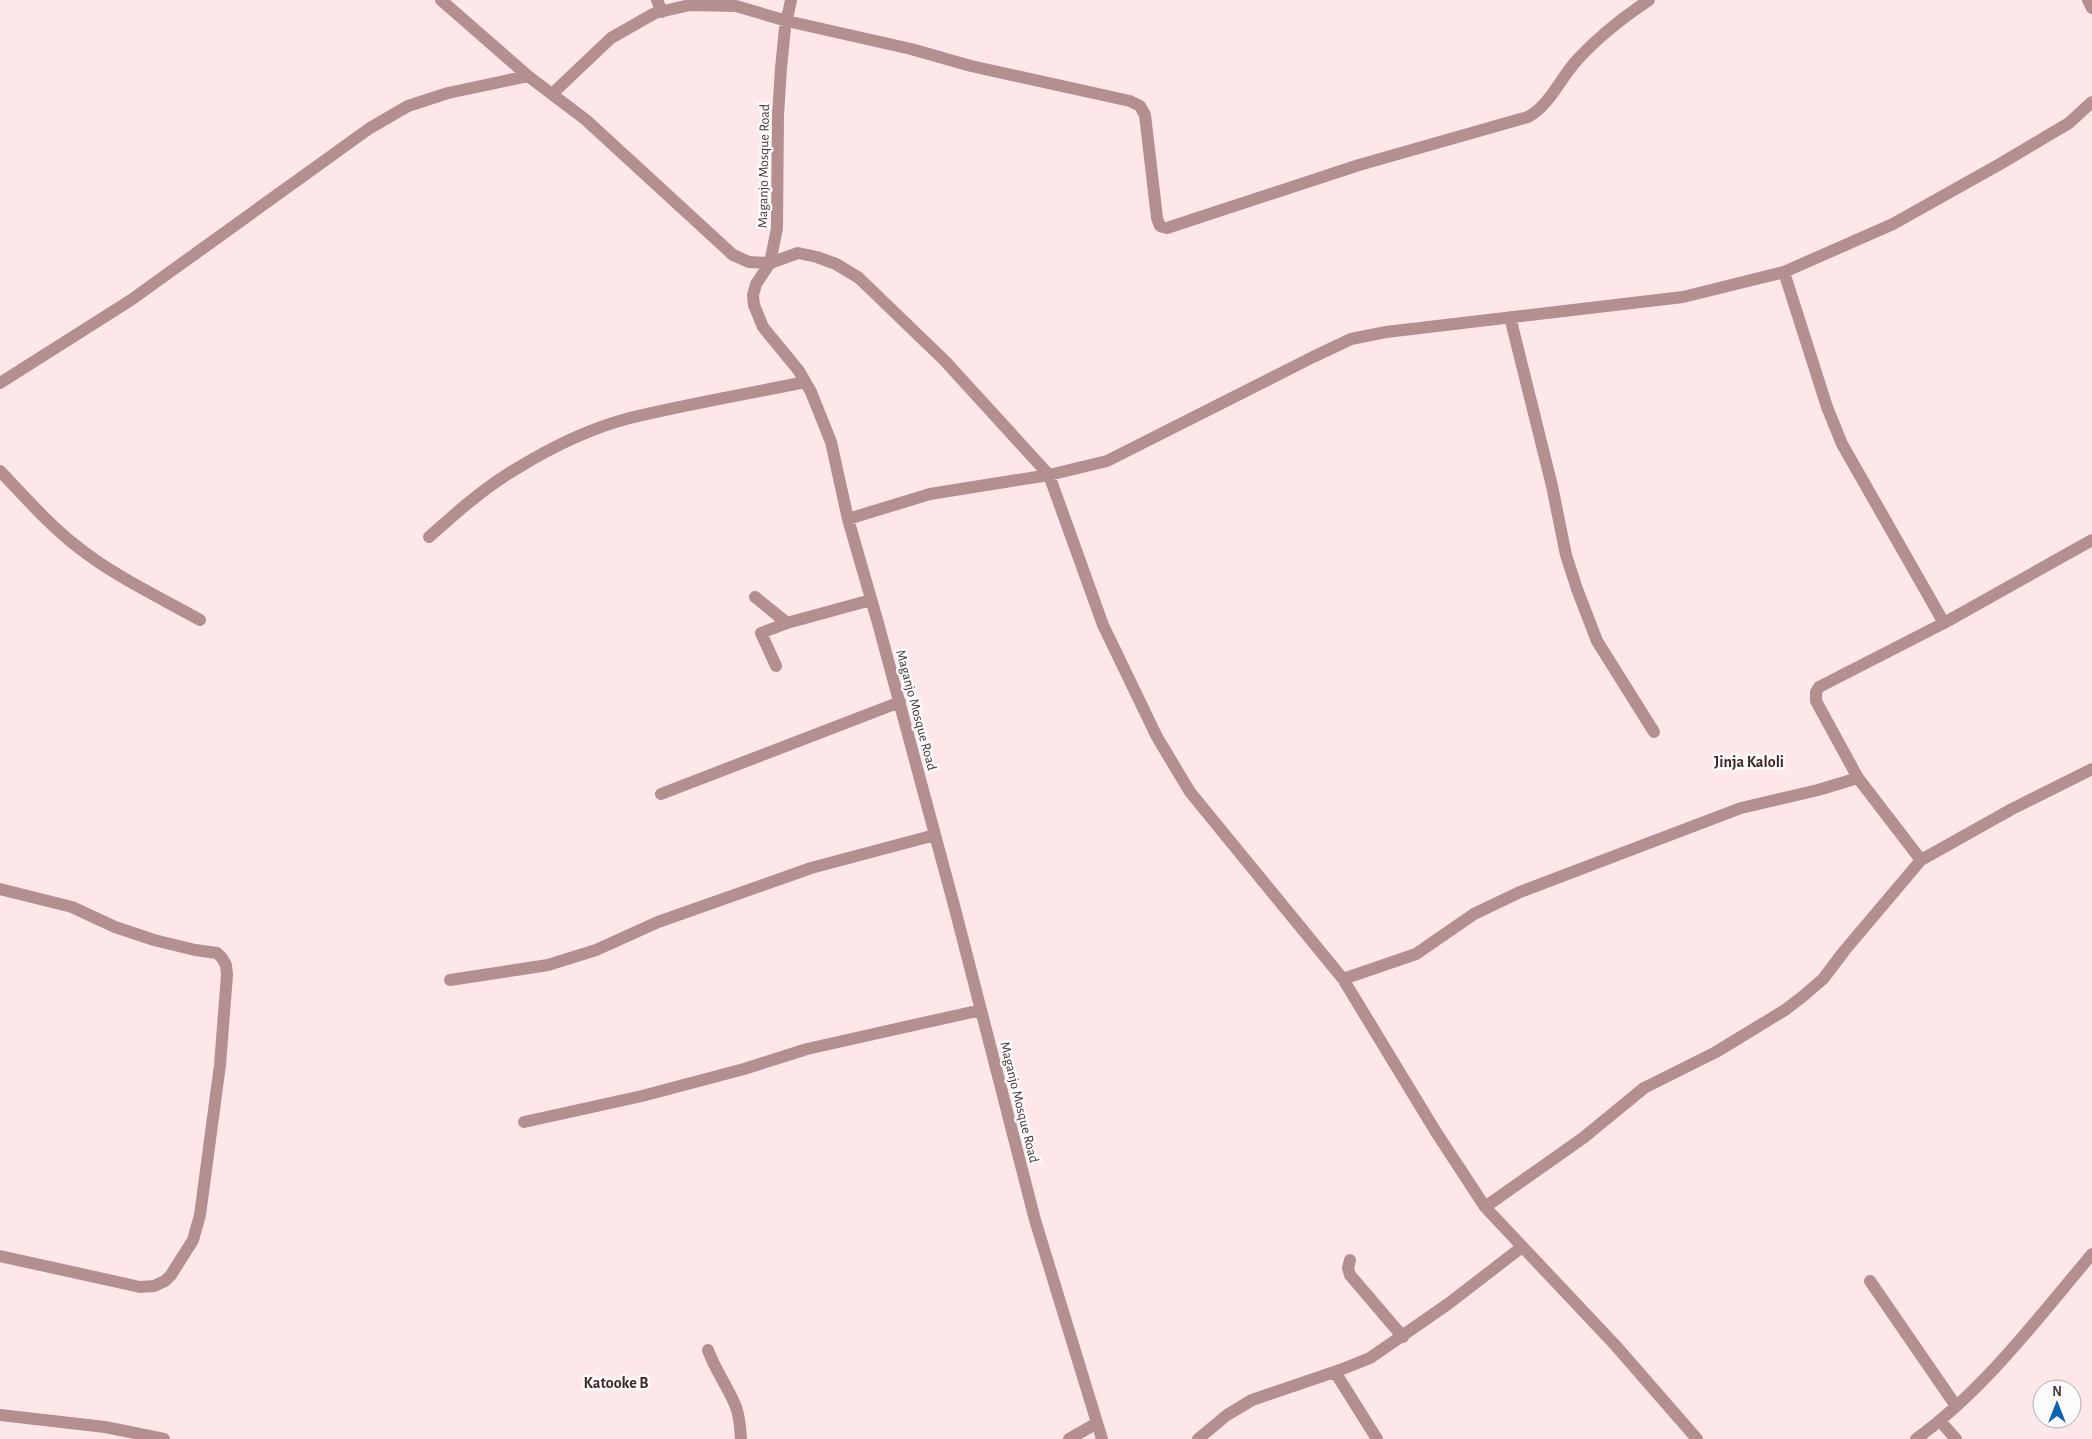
<svg xmlns="http://www.w3.org/2000/svg" width="2092" height="1439" font-family="'Alegreya Sans',sans-serif">
<style>
.lines{fill:none;stroke-linecap:round;stroke-linejoin:round}
.minor{stroke:#b38f90;stroke-width:12}
.labels{text-anchor:middle;stroke-width:5;stroke-linejoin:round;paint-order:stroke}
.street-label{font-size:14px;fill:#473838;stroke:#fbfbfb}
.quarter-label{font-size:16px;font-weight:bold;fill:#432729;stroke:#fbfbfb}
</style>
<rect width="100%" height="100%" fill="#fee7e8"/>
<g class="lines">
<path class="minor" d="M 441,0 L 528,76
M 657,0 L 662,12
M 791,0 L 785,28 L 781,68 L 778,115 L 777,228 L 770,263 L 756,284 L 753,295 L 754,305 L 763,327 L 799,371 L 811,392 L 831,442 L 848,519 L 878,623 L 955,909 L 1035,1220 L 1102,1439
M 2088,0 L 2092,8
M 552,94 L 611,38 L 655,13 L 690,5 L 736,6 L 787,21 L 911,49 L 971,66 L 1130,101 L 1140,106 L 1145,115 L 1157,218 L 1160,226 L 1167,228 L 1359,165 L 1528,117 C 1551,104 1560,78 1578,59 C 1600,35 1622,18 1649,0
M 1784,272 L 1827,407 L 1842,444 L 1944,623
M 1510,317 L 1552,486 L 1566,555 L 1577,589 L 1597,641 L 1654,732
M 0,383 L 131,300 L 370,128 L 408,106 L 448,93 L 528,76 L 586,120 L 733,255 L 749,262 L 770,263 L 798,253 L 817,257 L 836,264 L 859,278 L 945,361 L 1049,475 L 1103,625 L 1157,737 L 1190,792 L 1343,979 L 1436,1132 L 1485,1207 L 1616,1346 L 1697,1439
M 0,471 C 25,497 50,526 79,548 C 116,577 159,597 200,620
M 848,519 L 930,494 L 1049,475 L 1107,461 L 1313,357 L 1351,339 L 1386,332 L 1683,297 L 1784,272 L 1893,224 L 2000,164 L 2069,123 L 2092,102
M 429,537 C 457,512 484,488 516,469 C 550,448 591,428 630,418 C 688,404 747,394 805,382
M 755,597 L 787,623
M 776,666 L 761,633 L 787,623 L 871,600
M 1858,778 L 1816,701 L 1816,692 L 1819,687 L 1944,623 L 2092,540
M 661,794 L 900,702
M 0,889 L 72,907 L 115,927 L 154,940 L 195,950 L 217,953 L 222,958 L 226,965 L 227,975 L 220,1065 L 200,1215 L 193,1240 L 171,1275 L 165,1281 L 154,1286 L 140,1287 L 0,1256
M 1343,979 L 1416,954 L 1474,914 L 1520,892 L 1741,808 L 1818,790 L 1858,778 L 1921,860 L 2012,809 L 2092,769
M 450,980 L 548,965 L 596,950 L 658,922 L 811,868 L 935,835
M 524,1122 L 642,1096 L 744,1069 L 807,1049 L 981,1010
M 1485,1207 L 1583,1138 L 1644,1088 L 1716,1052 L 1785,1010 L 1802,997 L 1823,979 L 1845,950 L 1921,860
M 1350,1260 L 1348,1268 L 1350,1275 L 1403,1337
M 1870,1281 L 1956,1406
M 708,1350 C 715,1370 728,1387 736,1407 C 740,1418 740,1428 741,1439
M 1335,1372 L 1377,1439
M 0,1415 L 105,1427 L 164,1439
M 1940,1421 L 1956,1439
M 1069,1439 L 1097,1423
M 1198,1439 L 1227,1415 L 1252,1400 L 1340,1370 L 1370,1358 L 1448,1304 L 1522,1247
M 1916,1439 C 1984,1390 2038,1318 2092,1254"/>
</g>
<g class="labels">
<g class="street-label">
<text transform="translate(763 166) rotate(-89)" y="5">Maganjo Mosque Road</text>
<text transform="translate(917 710) rotate(75)" y="5">Maganjo Mosque Road</text>
<text transform="translate(1020 1102) rotate(76)" y="5">Maganjo Mosque Road</text>
</g>
<g class="quarter-label">
<text x="1749" y="767">Jinja Kaloli</text>
<text x="616" y="1388">Katooke B</text>
</g>
</g>
<g transform="translate(2057 1404)"><circle r="24" fill="#fbfbfb" stroke="#b3adad"/>
<path d="M0-4L9 19L0 12L-9 19Z" fill="#0c62b0"/>
<text y="-8" font-size="14" font-weight="bold" text-anchor="middle" fill="#473838">N</text>
</g>
</svg>
